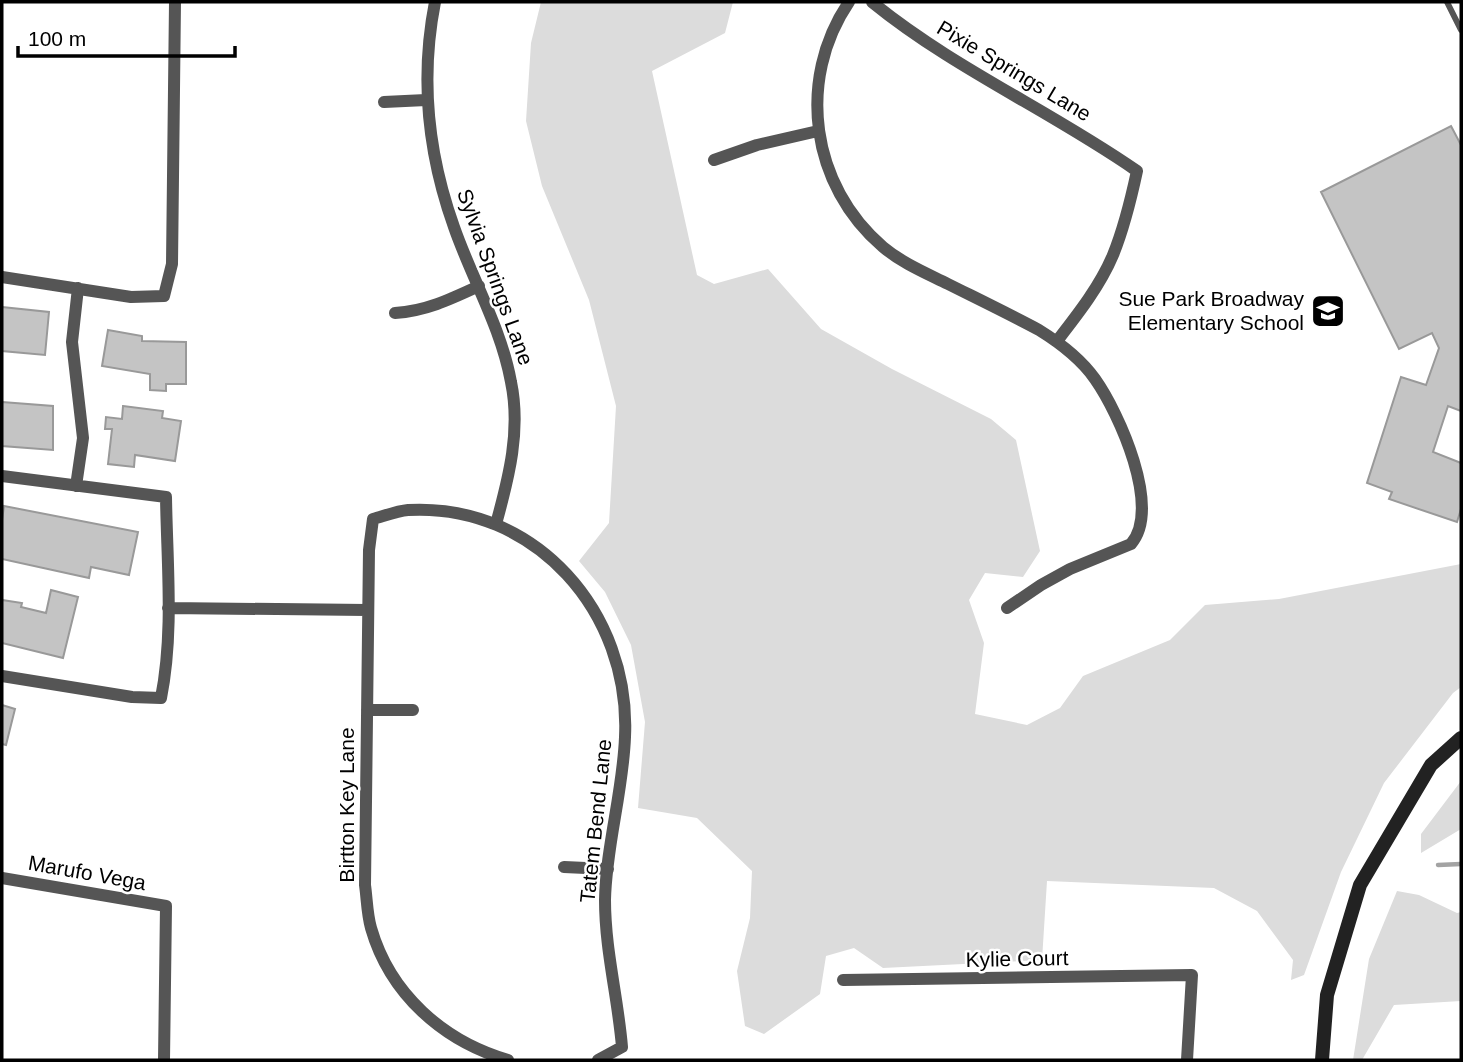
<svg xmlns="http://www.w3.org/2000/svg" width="1463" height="1062" font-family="Helvetica,sans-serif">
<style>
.green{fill:#dcdcdc}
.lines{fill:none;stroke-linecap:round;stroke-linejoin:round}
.stream{stroke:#a3a3a3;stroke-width:4.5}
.building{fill:#c4c4c4;stroke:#999;stroke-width:2}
.lane{stroke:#555;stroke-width:6}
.street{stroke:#555;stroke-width:12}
.secondary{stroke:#222;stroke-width:14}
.labels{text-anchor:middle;stroke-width:5;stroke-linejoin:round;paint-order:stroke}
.street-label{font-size:21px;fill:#000;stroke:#fff}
.poi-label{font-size:21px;fill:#000;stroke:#fff;text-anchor:end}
</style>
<rect width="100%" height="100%" fill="#fff"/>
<path class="green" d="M 541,2 L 733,2 L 725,33 L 652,71 L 697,275 L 714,284 L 768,269 L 821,329 L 892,369 L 991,419 L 1016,440 L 1040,551 L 1023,577 L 985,573 L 969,600 L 984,643 L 975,714 L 1027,725 L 1060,708 L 1083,676 L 1170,640 L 1205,605 L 1279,599 L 1461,564 L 1461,687 L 1453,693 L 1384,783 L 1341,872 L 1304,975 L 1291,980 L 1293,960 L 1257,911 L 1214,888 L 1047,881 L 1042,960 L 883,968 L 854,948 L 826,956 L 820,994 L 764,1034 L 745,1026 L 737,971 L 750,918 L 752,871 L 697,818 L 638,808 L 645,722 L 631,645 L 605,592 L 579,561 L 609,523 L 616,406 L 589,300 L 542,186 L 526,121 L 531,43 Z
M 1461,781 L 1461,829 L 1421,853 L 1421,834 Z
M 1397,891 L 1419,895 L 1457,913 L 1461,912 L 1461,1001 L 1394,1005 L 1362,1060 L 1353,1060 L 1369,959 Z"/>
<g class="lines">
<path class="stream" d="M 1438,865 L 1461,864"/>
</g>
<path class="building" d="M 1451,126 L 1461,145 L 1461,411 L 1448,406 L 1433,452 L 1461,463 L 1461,509 L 1457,522 L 1389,499 L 1392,492 L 1367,483 L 1401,377 L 1426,385 L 1439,348 L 1432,333 L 1399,349 L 1321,192 Z
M 2,307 L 49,312 L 45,355 L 2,351 Z
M 108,330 L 142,336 L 142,341 L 186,342 L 186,384 L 166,384 L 166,391 L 150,390 L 150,374 L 102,366 Z
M 2,402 L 53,406 L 53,450 L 2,446 Z
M 123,406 L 163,411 L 162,418 L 181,421 L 175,461 L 135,455 L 134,467 L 108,464 L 112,429 L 105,429 L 106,417 L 122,419 Z
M 4,506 L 138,532 L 129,575 L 91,567 L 89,578 L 2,559 L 2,520 Z
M 51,590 L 78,597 L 63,658 L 2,643 L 2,600 L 22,603 L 21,607 L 46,613 Z
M 2,705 L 15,709 L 6,745 L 2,744 Z"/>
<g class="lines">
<path class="lane" d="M 1447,2 L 1461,30"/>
<path class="street" d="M 435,2 C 420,78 428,154 454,227 C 472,279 501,327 511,382 C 521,430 509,477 496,524
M 849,2 C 796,80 811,186 883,247 C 902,263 926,273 948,284 C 978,299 1009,314 1039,330 C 1060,343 1081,359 1095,379 C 1119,413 1162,508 1131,544 L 1070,569 L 1041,585 L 1007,608
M 872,2 C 953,68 1051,111 1137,171 C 1131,199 1124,228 1113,255 C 1100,286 1078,314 1057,341
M 384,102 L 426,100
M 714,160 L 757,145 L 818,131
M 2,277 L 131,297 L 164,296 L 172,264 L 175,2
M 395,313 C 426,311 451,299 479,286
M 2,476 L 166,497 C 167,564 174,633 161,698 L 132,697 L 2,676
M 76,486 L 83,438 L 72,342 L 78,288
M 168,608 L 367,610
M 367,710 L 413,710
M 564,867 L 608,869
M 2,878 L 166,906 L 164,1060
M 843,980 L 1192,975 L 1187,1060
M 508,1060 C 443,1041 390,994 371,928 C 367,914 367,899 365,885 L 369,550 L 373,519 C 384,516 397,511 408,510 C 536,503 631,613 625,737 C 623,792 606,846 605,900 C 605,950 618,998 622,1047 L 598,1060"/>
<path class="secondary" d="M 1322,1060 L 1327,995 L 1360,885 L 1431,765 L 1461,738"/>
</g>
<defs>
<g id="school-square" transform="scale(1.75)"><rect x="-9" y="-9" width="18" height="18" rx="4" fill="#000" stroke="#fff"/><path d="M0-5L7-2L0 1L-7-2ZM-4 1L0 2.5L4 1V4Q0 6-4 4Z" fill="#fff"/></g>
</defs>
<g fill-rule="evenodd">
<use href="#school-square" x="1328" y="311"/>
</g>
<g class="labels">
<g class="street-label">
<text transform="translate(1014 71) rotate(31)" y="7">Pixie Springs Lane</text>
<text transform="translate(495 277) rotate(70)" y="7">Sylvia Springs Lane</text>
<text transform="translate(347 805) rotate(-90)" y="7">Birtton Key Lane</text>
<text transform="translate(596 821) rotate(-84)" y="7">Tatem Bend Lane</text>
<text transform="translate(87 873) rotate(10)" y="7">Marufo Vega</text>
<text transform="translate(1017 959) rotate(-1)" y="7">Kylie Court</text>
</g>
<g class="poi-label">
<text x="1304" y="306">Sue Park Broadway<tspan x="1304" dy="24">Elementary School</tspan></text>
</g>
</g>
<rect width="1463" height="1062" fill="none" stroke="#000000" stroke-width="7"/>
<path d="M18 46v10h217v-10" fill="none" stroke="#000000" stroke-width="3.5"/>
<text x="28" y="46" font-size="21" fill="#000000" stroke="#ffffff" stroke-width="5" paint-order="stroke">100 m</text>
</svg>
